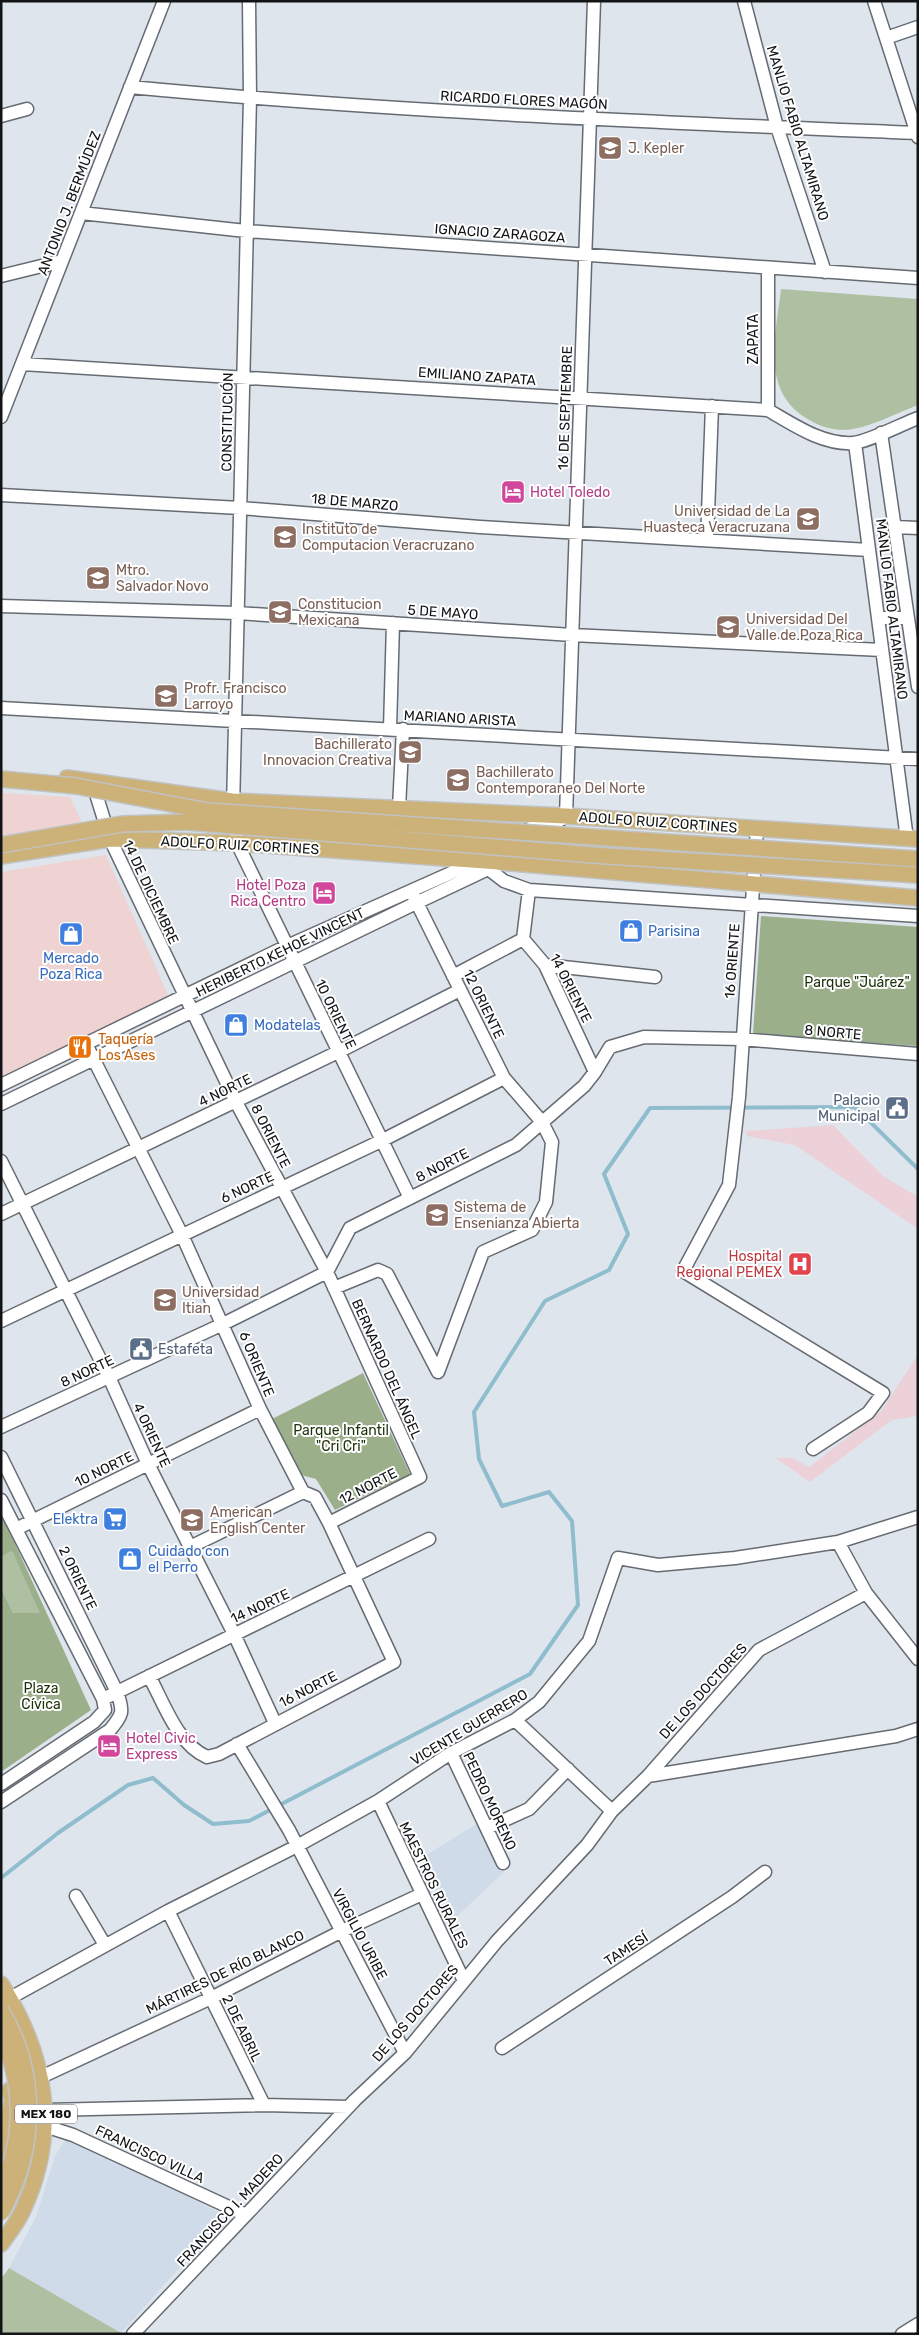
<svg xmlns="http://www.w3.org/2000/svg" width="919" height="2335" viewBox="0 0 919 2335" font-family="Rubik,sans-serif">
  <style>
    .commercial { fill: #eed3d2 }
    .built { fill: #d0dbe9 }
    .medical { fill: #ecd2d8 }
    .green { fill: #afbfa2 }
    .forest { fill: #9baf8b }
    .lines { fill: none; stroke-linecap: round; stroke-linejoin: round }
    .stream { stroke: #8fbdcd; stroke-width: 4 }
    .minor-casing { stroke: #666b72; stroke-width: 15 }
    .major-casing { stroke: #c1c2c2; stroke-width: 18 }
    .minor { stroke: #fff; stroke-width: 12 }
    .major { stroke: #ccb279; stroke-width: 15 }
    .major-bridge-casing { stroke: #c1c2c2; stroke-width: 18; stroke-linecap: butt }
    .major-bridge { stroke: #ccb279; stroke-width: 15 }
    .labels { text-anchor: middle; stroke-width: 4; stroke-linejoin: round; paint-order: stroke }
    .shield { fill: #fff; stroke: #595a5c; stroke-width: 1 }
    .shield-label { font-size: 12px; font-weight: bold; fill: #121416 }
    .street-label { font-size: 14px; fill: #121416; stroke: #fff }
    .education-label { font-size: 14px; fill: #785e54; stroke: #fff; text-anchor: start }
    .hotel-label { font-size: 14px; fill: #b23c85; stroke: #fff; text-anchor: start }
    .shop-label { font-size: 14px; fill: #366cbe; stroke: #fff; text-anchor: start }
    .park-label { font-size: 14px; fill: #1e3109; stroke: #fff }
    .food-label { font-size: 14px; fill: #c56008; stroke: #fff; text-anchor: start }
    .service-label { font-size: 14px; fill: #4e5e75; stroke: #fff; text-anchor: end }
    .health-label { font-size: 14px; fill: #be3a42; stroke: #fff; text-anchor: end }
  </style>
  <rect width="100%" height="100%" fill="#dee5ed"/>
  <path class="commercial" d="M1,793L70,797L86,831L1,845Z
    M106,855L169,997L1,1077V872Z"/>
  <path class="built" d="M480,1822L504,1872L450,1923L418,1860Z
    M67,2138L76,2139L226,2216L121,2333L9,2268L36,2217L55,2156Z"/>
  <path class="medical" d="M833,1125L883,1176L918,1197V1229L795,1145L747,1136L746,1131Z
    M918,1355V1416L892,1420L810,1482L775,1458H793L809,1467L881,1411Z"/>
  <path class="green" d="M781,289L918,299V405C897,413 875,425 853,429C836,432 820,427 806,418C760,390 776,334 781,289Z
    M12,1551L41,1613H13L1,1588V1557Z
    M9,2268L121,2333L1,2334V2279Z"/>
  <path class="forest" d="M761,916L918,927V1046L753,1034Z
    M363,1373L410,1474L335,1510L316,1479L293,1473L272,1419Z
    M1,1513L91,1710L1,1772V1588L13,1613H40L12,1551L1,1557Z"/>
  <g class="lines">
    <path class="stream" d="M1,1878L58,1833L128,1785L153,1778L184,1805L213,1824L249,1821L530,1674L578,1605L572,1521L549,1492L502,1506L479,1459L474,1412L545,1301L609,1270L628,1234L604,1174L650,1108L855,1107L918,1169"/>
    <defs>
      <path id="minor" d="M744,1L777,127L825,272
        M874,1L918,137
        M886,38L918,27
        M130,87C392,112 654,122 917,133
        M1,116L27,109
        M81,213L246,231L918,278
        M768,268V410
        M1,276L62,261
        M22,364L768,410C794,425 823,445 853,443C868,442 902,424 918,418
        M1,417L164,1
        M881,433L918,687
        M855,443L907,839
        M1,495L240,508L480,527L869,550
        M895,527L918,528
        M707,540L712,406
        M1,606L237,613L572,635L882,650
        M878,618H908
        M1,708L918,759
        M390,729L393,623
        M92,781L110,839L236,1102L327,1272L420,1477L329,1523
        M233,808L250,98L249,1
        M399,808L403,729
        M757,828L739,1097L729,1185L683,1271L883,1393L868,1413L813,1449
        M236,836L237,843L410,1198
        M497,849L552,815
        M482,864L504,881L529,890L918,916
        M529,890L523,939L545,965L595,1072
        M413,895L504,1078L542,1122L552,1142L546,1202L532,1230L483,1252L438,1372
        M545,965L655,977
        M453,976L523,939
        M86,1044L182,1235L260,1409L303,1492L315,1497L329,1523L394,1662L219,1754L207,1757C177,1744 164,1703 149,1676
        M1,1085L287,946L480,860
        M1,1104L416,903L488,869L566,816L594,1
        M1,1161L109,1377L148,1464L234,1634L275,1723
        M1,1214L338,1052L460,990
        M334,1288L378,1270L387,1274L438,1372
        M1,1321L381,1141L504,1078
        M1,1427L223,1324L327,1272L350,1228L516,1145L584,1086L595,1072L610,1047L644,1037L741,1039L918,1054
        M1,1457L117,1692C124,1712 123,1714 110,1730L1,1802
        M1,1500L103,1699L105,1710L94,1722L1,1784
        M16,1529L260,1409
        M838,1542L866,1593L918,1659
        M190,1547L303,1492
        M103,1699L429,1539
        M515,1720L612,1811
        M237,1744L289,1830L405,2053
        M451,1753L503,1863
        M648,1776L896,1736L918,1729
        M378,1801L464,1981
        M487,1828L529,1809L568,1769
        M76,1896L105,1945
        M168,1911L264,2105
        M10,1998L168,1911L297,1846L378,1801L451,1753L515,1720L539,1702L589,1641L618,1558L658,1565L735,1558L838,1542L918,1517
        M502,2048L732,1897L765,1872
        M41,2077L211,1998L342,1931L422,1894
        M36,2107L46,2110L264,2105L348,2107
        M20,2118L73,2135L246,2215
        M133,2334L355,2100L405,2053L497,1941L587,1845L612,1811L648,1776L759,1650L866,1593
        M902,2334L918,2324"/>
      <path id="major" d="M67,778L232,801L566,816L918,839
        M1,856L110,839L237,843L499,862L918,898
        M1,1984C47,2057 60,2132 22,2212C17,2223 8,2234 1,2244
        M1,2157L12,2101L10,2090"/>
    </defs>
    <use href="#minor" class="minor-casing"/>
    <use href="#major" class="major-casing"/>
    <use href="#minor" class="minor"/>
    <use href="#major" class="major"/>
    <defs>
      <path id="major-bridge" d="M1,779L76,786L208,811L918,859
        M1,845L122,824L186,822L606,856L918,875
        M1,2010C39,2074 37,2149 1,2213
        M1,2035C24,2083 24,2140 1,2189"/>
    </defs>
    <use href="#major-bridge" class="major-bridge-casing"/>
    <use href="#major-bridge" class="major-bridge"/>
  </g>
  <defs>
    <symbol id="school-square" viewBox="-11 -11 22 22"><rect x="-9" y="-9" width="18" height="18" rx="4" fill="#8d6e63" stroke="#fff"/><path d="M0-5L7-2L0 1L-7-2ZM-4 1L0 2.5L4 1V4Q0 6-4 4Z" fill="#fff"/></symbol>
    <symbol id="hotel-square" viewBox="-11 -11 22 22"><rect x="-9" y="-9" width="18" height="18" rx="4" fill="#d1479c" stroke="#fff"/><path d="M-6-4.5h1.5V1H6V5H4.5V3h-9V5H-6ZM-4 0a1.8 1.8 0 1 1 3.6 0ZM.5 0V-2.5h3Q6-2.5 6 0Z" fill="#fff"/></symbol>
    <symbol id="university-square" viewBox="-11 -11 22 22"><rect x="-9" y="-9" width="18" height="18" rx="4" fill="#8d6e63" stroke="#fff"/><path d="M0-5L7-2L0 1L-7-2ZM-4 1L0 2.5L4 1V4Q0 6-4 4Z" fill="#fff"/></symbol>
    <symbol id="shop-square" viewBox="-11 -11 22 22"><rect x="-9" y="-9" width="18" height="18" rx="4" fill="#3f7fe0" stroke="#fff"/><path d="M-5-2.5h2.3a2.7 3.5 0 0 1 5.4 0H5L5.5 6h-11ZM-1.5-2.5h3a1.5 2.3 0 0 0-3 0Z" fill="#fff"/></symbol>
    <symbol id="restaurant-square" viewBox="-11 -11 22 22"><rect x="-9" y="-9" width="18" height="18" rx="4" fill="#e8710a" stroke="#fff"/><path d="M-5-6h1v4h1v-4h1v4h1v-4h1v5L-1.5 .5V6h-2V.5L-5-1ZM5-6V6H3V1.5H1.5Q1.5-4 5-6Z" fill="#fff"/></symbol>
    <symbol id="civic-square" viewBox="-11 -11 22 22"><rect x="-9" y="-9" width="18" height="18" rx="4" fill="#5c6f8a" stroke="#fff"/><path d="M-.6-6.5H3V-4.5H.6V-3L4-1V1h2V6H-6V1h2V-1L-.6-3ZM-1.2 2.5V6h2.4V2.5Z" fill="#fff"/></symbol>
    <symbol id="hospital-square" viewBox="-11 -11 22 22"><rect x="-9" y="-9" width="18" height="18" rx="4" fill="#e0444e" stroke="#fff"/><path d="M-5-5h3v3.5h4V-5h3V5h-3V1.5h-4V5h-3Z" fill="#fff"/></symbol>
    <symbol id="supermarket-square" viewBox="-11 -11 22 22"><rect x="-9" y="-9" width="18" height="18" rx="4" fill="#3f7fe0" stroke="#fff"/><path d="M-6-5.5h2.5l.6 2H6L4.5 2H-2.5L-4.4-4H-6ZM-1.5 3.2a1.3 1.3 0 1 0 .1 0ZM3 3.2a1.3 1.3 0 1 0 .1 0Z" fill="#fff"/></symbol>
  </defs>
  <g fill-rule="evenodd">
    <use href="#school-square" x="596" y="134" width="28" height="28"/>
    <use href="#hotel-square" x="499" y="478" width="28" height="28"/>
    <use href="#university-square" x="794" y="505" width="28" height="28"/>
    <use href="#university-square" x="271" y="523" width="28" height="28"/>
    <use href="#university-square" x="84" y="564" width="28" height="28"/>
    <use href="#university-square" x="266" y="598" width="28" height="28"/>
    <use href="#university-square" x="714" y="613" width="28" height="28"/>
    <use href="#university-square" x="152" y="682" width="28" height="28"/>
    <use href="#university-square" x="396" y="738" width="28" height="28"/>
    <use href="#university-square" x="444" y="766" width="28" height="28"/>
    <use href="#hotel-square" x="310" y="879" width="28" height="28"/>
    <use href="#shop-square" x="617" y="917" width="28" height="28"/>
    <use href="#shop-square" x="57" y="920" width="28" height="28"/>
    <use href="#shop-square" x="222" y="1011" width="28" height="28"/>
    <use href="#restaurant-square" x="66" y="1033" width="28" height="28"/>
    <use href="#civic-square" x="883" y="1094" width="28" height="28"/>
    <use href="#university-square" x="423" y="1201" width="28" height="28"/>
    <use href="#hospital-square" x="786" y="1250" width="28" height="28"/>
    <use href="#university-square" x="151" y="1286" width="28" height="28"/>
    <use href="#civic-square" x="127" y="1335" width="28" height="28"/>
    <use href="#supermarket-square" x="101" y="1505" width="28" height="28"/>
    <use href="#university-square" x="178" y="1506" width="28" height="28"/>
    <use href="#shop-square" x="116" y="1545" width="28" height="28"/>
    <use href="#hotel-square" x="95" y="1732" width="28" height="28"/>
  </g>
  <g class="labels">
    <rect class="shield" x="15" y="2104.5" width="62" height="19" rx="4"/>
    <g class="shield-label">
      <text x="46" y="2118">MEX 180</text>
    </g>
    <g class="street-label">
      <text transform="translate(524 100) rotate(3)" y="5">RICARDO FLORES MAGÓN</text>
      <text transform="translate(798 133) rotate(73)" y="5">MANLIO FABIO ALTAMIRANO</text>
      <text transform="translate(69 203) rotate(-69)" y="5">ANTONIO J. BERMÚDEZ</text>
      <text transform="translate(500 233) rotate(4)" y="5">IGNACIO ZARAGOZA</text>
      <text transform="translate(753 339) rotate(-90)" y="5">ZAPATA</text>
      <text transform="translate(477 376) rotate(4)" y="5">EMILIANO ZAPATA</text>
      <text transform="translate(565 408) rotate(-88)" y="5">16 DE SEPTIEMBRE</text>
      <text transform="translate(227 422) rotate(-89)" y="5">CONSTITUCIÓN</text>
      <text transform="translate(355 502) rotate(5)" y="5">18 DE MARZO</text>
      <text transform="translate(892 609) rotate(83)" y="5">MANLIO FABIO ALTAMIRANO</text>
      <text transform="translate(443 612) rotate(4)" y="5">5 DE MAYO</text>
      <text transform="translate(460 718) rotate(3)" y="5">MARIANO ARISTA</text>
      <text transform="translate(658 822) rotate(4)" y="5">ADOLFO RUIZ CORTINES</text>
      <text transform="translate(240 845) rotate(3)" y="5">ADOLFO RUIZ CORTINES</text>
      <text transform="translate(151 892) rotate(65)" y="5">14 DE DICIEMBRE</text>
      <text transform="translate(280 952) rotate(-26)" y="5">HERIBERTO KEHOE VINCENT</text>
      <text transform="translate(732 961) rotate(-86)" y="5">16 ORIENTE</text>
      <text transform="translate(571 988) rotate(63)" y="5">14 ORIENTE</text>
      <text transform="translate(484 1004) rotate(64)" y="5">12 ORIENTE</text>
      <text transform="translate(336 1014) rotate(64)" y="5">10 ORIENTE</text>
      <text transform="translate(833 1032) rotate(5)" y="5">8 NORTE</text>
      <text transform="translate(225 1090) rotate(-26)" y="5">4 NORTE</text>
      <text transform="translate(271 1136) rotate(63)" y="5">8 ORIENTE</text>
      <text transform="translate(442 1165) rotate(-27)" y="5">8 NORTE</text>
      <text transform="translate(247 1187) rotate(-25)" y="5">6 NORTE</text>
      <text transform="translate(257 1364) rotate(67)" y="5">6 ORIENTE</text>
      <text transform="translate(387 1369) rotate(66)" y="5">BERNARDO DEL ÁNGEL</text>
      <text transform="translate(87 1371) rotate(-25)" y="5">8 NORTE</text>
      <text transform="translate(152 1435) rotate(65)" y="5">4 ORIENTE</text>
      <text transform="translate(104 1469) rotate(-26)" y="5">10 NORTE</text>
      <text transform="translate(368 1486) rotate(-27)" y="5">12 NORTE</text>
      <text transform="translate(78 1578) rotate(64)" y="5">2 ORIENTE</text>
      <text transform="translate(260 1606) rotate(-25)" y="5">14 NORTE</text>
      <text transform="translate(308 1689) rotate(-27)" y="5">16 NORTE</text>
      <text transform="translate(703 1691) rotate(-48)" y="5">DE LOS DOCTORES</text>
      <text transform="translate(469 1727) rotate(-31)" y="5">VICENTE GUERRERO</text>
      <text transform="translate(490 1801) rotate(65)" y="5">PEDRO MORENO</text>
      <text transform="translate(434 1885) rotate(64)" y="5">MAESTROS RURALES</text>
      <text transform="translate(360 1934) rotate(62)" y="5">VIRGILIO URIBE</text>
      <text transform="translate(626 1949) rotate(-33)" y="5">TAMESÍ</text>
      <text transform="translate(225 1972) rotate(-26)" y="5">MÁRTIRES DE RÍO BLANCO</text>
      <text transform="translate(415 2013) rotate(-49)" y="5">DE LOS DOCTORES</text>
      <text transform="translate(242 2028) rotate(64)" y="5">2 DE ABRIL</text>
      <text transform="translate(150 2154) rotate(25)" y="5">FRANCISCO VILLA</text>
      <text transform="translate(230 2210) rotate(-47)" y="5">FRANCISCO I. MADERO</text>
    </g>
    <g class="education-label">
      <text x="628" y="153">J. Kepler</text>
      <text x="790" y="516" text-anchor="end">Universidad de La<tspan x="790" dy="16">Huasteca Veracruzana</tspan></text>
      <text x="302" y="534">Instituto de<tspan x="302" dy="16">Computacion Veracruzano</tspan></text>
      <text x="116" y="575">Mtro.<tspan x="116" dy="16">Salvador Novo</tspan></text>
      <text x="298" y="609">Constitucion<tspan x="298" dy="16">Mexicana</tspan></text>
      <text x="746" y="624">Universidad Del<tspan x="746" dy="16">Valle de Poza Rica</tspan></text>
      <text x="184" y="693">Profr. Francisco<tspan x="184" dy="16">Larroyo</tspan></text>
      <text x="392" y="749" text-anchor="end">Bachillerato<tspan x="392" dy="16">Innovacion Creativa</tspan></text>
      <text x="476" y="777">Bachillerato<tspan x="476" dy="16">Contemporaneo Del Norte</tspan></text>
      <text x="454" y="1212">Sistema de<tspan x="454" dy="16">Ensenianza Abierta</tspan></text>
      <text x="182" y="1297">Universidad<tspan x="182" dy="16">Itian</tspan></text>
      <text x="210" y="1517">American<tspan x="210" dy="16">English Center</tspan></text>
    </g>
    <g class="hotel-label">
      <text x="530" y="497">Hotel Toledo</text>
      <text x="306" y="890" text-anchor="end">Hotel Poza<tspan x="306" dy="16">Rica Centro</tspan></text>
      <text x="126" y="1743">Hotel Civic<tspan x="126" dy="16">Express</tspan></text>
    </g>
    <g class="shop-label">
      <text x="648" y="936">Parisina</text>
      <text x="71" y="963" text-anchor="middle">Mercado<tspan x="71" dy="16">Poza Rica</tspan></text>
      <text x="254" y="1030">Modatelas</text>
      <text x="98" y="1524" text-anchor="end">Elektra</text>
      <text x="148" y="1556">Cuidado con<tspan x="148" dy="16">el Perro</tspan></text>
    </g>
    <g class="park-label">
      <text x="857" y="987">Parque "Juárez"</text>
      <text x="341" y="1435">Parque Infantil<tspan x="341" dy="16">"Cri Cri"</tspan></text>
      <text x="41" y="1693">Plaza<tspan x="41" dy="16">Cívica</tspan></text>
    </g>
    <g class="food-label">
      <text x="98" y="1044">Taquería<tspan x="98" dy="16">Los Ases</tspan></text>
    </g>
    <g class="service-label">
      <text x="880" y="1105">Palacio<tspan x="880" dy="16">Municipal</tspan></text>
      <text x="158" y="1354" text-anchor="start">Estafeta</text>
    </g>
    <g class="health-label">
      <text x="782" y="1261">Hospital<tspan x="782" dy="16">Regional PEMEX</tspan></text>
    </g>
  </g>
  <rect width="919" height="2335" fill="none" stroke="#121416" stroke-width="5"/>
</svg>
